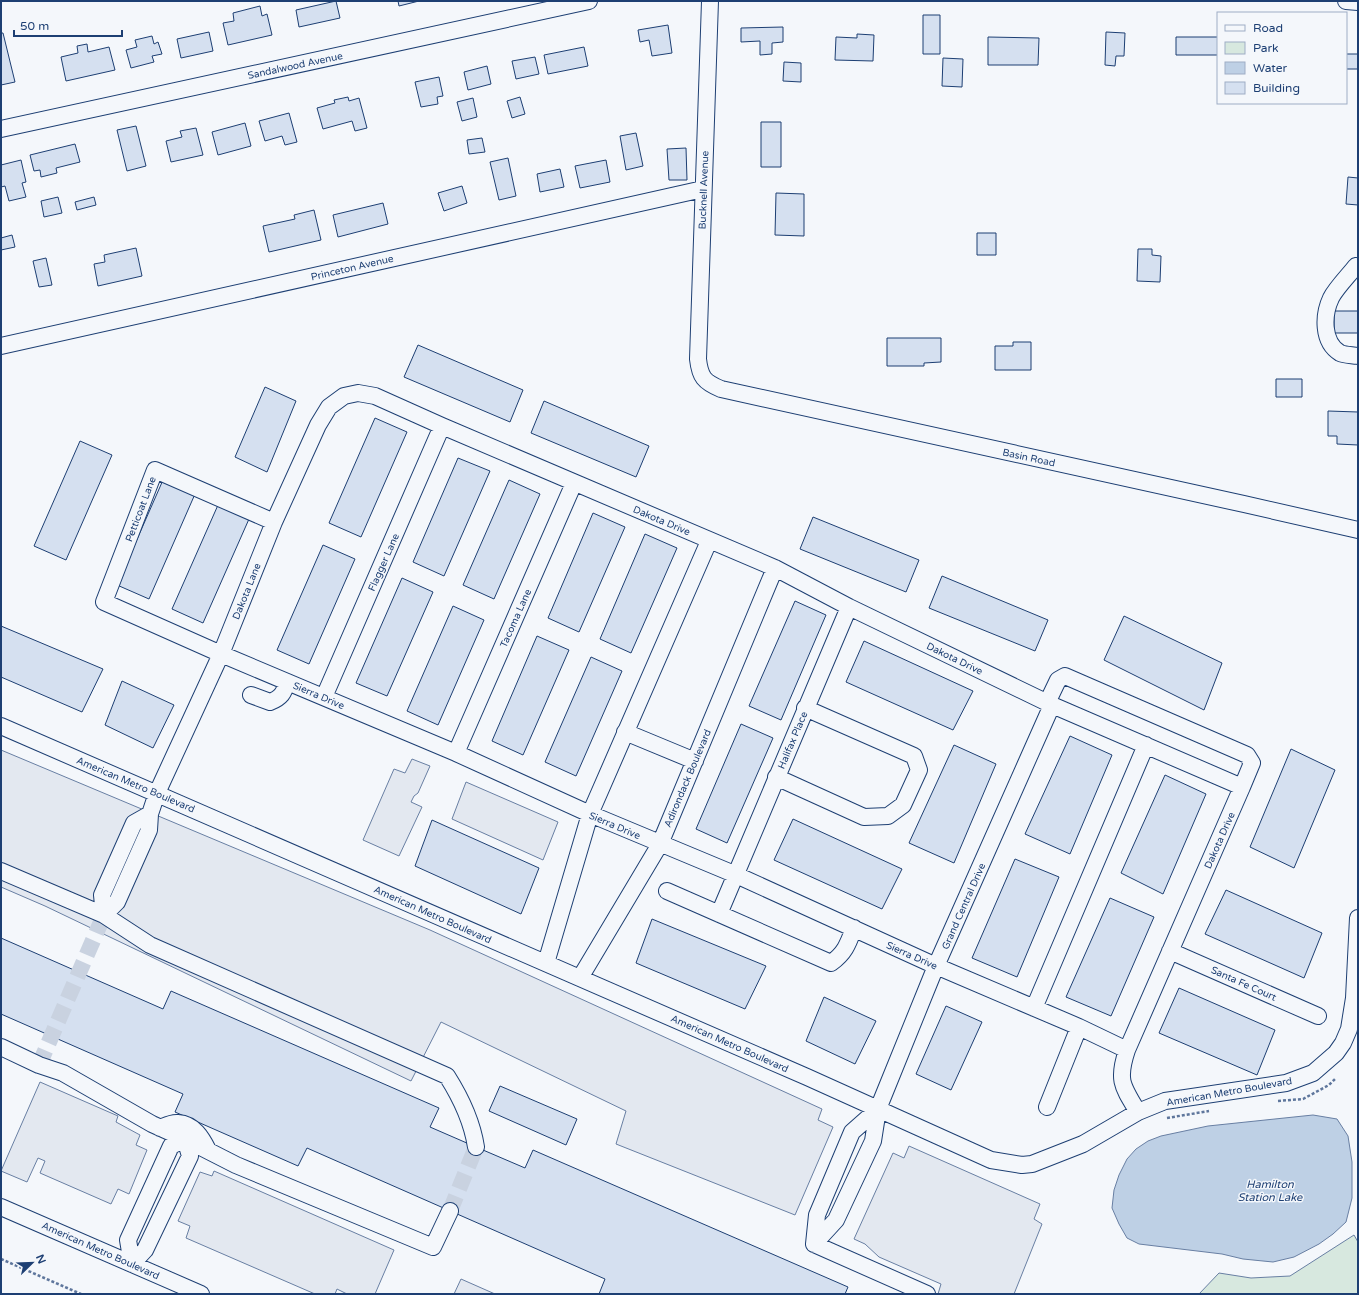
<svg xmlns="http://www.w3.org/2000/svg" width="1359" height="1295" viewBox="0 0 1359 1295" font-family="'Varela Round',sans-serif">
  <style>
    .green { fill: #d7e8df; stroke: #687fa3 }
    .parking { fill: #e3e8f0; stroke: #687fa3 }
    .water { fill: #bed0e5; stroke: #687fa3 }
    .building { fill: #d5e0f0; stroke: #1d3f73 }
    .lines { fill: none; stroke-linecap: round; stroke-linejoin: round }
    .minor-tunnel { stroke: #c9d2e0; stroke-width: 16; stroke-dasharray: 16 8; stroke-linecap: butt }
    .minor-casing { stroke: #1d3f73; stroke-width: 18 }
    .path { stroke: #5e769c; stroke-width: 2.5; stroke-dasharray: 3 2; stroke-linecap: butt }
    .minor { stroke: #f4f7fb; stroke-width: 16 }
    .labels { text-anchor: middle; stroke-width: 3; stroke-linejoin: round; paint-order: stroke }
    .street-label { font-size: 10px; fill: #1d3f73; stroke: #f4f7fb }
    .water-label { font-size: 11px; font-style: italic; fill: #1d3f73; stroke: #f4f7fb }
  </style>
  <rect width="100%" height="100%" fill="#f4f7fb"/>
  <path class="green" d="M1354,1235L1358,1242V1294H1199L1219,1273L1251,1278L1290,1276Z"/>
  <path class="parking" d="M1,750L430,930L822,1109L818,1120L833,1127L795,1215L616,1144L626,1111L441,1022L411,1081L45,906L1,887Z
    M412,759L430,766L418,793L414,796L411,802L422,807L399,856L363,840L394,769L405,773Z
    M466,782L558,822L543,860L452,819Z
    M40,1082L118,1116L116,1122L140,1135L136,1145L147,1150L129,1194L118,1189L111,1204L40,1173L45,1161L38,1158L27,1182L1,1171Z
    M909,1146L1040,1204L1034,1219L1042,1224L1014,1294H938L941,1284L879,1257L865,1244L854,1239L893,1153L904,1158Z
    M214,1171L394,1250L375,1294H347L337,1289L335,1294H315L186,1238L190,1226L178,1221L200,1172L212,1176Z
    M461,1279L495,1294H454Z"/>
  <path class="water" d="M1313,1115L1337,1119L1348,1136L1352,1162V1198L1346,1222L1333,1234L1319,1244L1294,1257L1273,1262L1243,1259L1222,1254L1139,1244L1127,1238L1119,1224L1112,1208L1114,1190L1119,1175L1127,1159L1136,1149L1148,1141L1161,1136L1208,1126Z"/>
  <path class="building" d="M336,1L340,18L299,27L296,10Z
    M398,1H419L399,6Z
    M260,6L262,16L267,14L272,35L228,45L223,23L234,21L233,13Z
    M923,15H940V54H923Z
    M668,25L672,53L652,56L649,40L640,42L638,30Z
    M783,27V42L772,43V54L760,55V41L741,42V28Z
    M209,32L213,51L181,58L177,39Z
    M1106,32L1125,33L1124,56H1116L1115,66L1105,65Z
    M1,33H3L15,82L1,85Z
    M857,34L874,35L873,61L835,60L836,37L857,38Z
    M152,36L154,44L158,42L162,54L152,56L154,62L131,68L126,50L137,47L135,40Z
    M988,37L1039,38L1038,65H988Z
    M1176,37H1218V55H1176Z
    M87,44L88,52L109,47L115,70L66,81L61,57L78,53L77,46Z
    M584,47L588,66L548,74L544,55Z
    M1346,54H1358V69H1346Z
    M535,57L539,74L516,79L512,61Z
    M943,58L963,59L962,87L942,86Z
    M784,62L801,63V82L783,81Z
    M487,66L491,84L468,90L464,72Z
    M439,77L443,96L437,97L438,104L421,107L415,82Z
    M348,97L349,101L359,98L367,128L355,131L352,121L323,129L317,108L335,103L334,100Z
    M520,97L525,114L512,118L507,101Z
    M473,98L477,117L462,121L457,102Z
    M289,113L297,142L285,145L282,136L265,141L259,121Z
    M761,122H781V167H761Z
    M245,123L251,146L218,155L212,132Z
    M136,126L146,166L127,171L117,130Z
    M196,128L203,155L171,162L166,141L182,137L180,131Z
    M636,133L643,166L626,170L620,136Z
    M482,138L485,152L469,154L467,140Z
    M75,144L80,162L56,168L57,173L41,177L40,170L34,171L30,155Z
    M686,148L687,180H669L667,149Z
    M508,158L516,196L499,200L490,162Z
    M21,160L26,182L22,183L26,197L9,201L5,186L1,187V165Z
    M606,160L610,182L580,188L575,166Z
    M560,169L564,187L540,192L537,174Z
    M1348,177L1358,178V205L1346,204Z
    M462,186L467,203L444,211L438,193Z
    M776,193L804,194V236L775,235Z
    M58,197L62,213L44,217L41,201Z
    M94,197L96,205L77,210L75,202Z
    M383,203L388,224L338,237L333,215Z
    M314,210L321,240L269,252L263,226L295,219L294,215Z
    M977,233H996V255H977Z
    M12,235L15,247L1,250V238Z
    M136,248L142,276L98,286L94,264L105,262L104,255Z
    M1138,249H1152V255L1161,256L1160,282L1137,281Z
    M46,258L52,285L39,287L33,261Z
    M1334,311H1358V333H1334Z
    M887,338H941V362L924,363V366H887Z
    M1013,342H1031V370H995V346H1013Z
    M418,345L523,390L510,422L404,377Z
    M1276,379H1302V397H1276Z
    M265,387L296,401L267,472L235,457Z
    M544,401L649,446L636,477L531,433Z
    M1328,411L1358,412V445L1337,444V436H1328Z
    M375,418L407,432L361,537L329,523Z
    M80,441L112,455L66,560L34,546Z
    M458,458L490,471L444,576L413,562Z
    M163,480L195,494L149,599L117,585Z
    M509,480L540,494L494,599L463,585Z
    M218,505L249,519L203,623L172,609Z
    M593,513L625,527L579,632L548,618Z
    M813,517L919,560L906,592L800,549Z
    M645,534L677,548L631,653L600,639Z
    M323,545L355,559L309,664L277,650Z
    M942,576L1048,620L1035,651L929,608Z
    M402,578L433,592L387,696L356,683Z
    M795,601L826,615L781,720L749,706Z
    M453,606L484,620L438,725L407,711Z
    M1124,616L1222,663L1204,710L1104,660Z
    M1,626L103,669L82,712L1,677Z
    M537,636L569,650L523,755L492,741Z
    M864,641L973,691L953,730L846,682Z
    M591,657L622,671L576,776L545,762Z
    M122,681L174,705L153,748L105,725Z
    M741,724L773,738L727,843L696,829Z
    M1070,736L1112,755L1070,854L1025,834Z
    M954,745L996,764L954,863L909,843Z
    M1291,749L1335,770L1294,868L1250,847Z
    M1165,775L1206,794L1163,894L1121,873Z
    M793,819L902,869L882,909L774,860Z
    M432,820L539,868L521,914L415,866Z
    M1015,859L1059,877L1017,977L972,958Z
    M1226,890L1322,933L1304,978L1205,934Z
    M1110,898L1154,917L1111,1016L1066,997Z
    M652,919L766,966L745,1009L636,963Z
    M1,938L163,1009L171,991L439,1108L430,1127L476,1147L525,1168L533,1150L848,1287L845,1294H599L605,1279L307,1148L298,1166L175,1112L183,1094L1,1014Z
    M1179,988L1275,1030L1257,1075L1159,1033Z
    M824,997L876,1021L855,1064L806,1041Z
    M946,1006L982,1022L951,1090L916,1074Z
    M500,1086L577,1119L566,1145L489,1111Z"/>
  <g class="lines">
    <path class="minor-tunnel" d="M39,1065L104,915
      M450,1211L476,1147"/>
    <defs>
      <path id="minor" d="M710,1L698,359C700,377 704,382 721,389L1244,504L1358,530
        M1346,1L1358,2
        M1,129L589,1
        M1356,266C1349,275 1336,288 1331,298C1323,315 1322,342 1340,353C1344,355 1353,355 1358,356
        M1,346L703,189
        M274,522L155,470L104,602L221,654L456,753L590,814L734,874L936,966L1079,1027L1127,1050
        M251,695L270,702C281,698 284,693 287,682
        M324,697L442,426
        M1047,703L1058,680L1065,676L1247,755L1252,763L1242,787
        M1,726L807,1077L991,1160L1022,1165L1032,1164L1083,1144L1138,1112L1165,1101L1286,1083L1313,1073L1336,1053L1343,1043L1349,1029L1354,998L1358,918
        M625,732L695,761
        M456,753L574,483
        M776,777L864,817L888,816L903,805L919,770L914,756L805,708
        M1,871L104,915L150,945L447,1076C461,1098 472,1121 476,1147
        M667,891L831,963C845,953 848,944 854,928
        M719,914L849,607
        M104,915L117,902L149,830L150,814L157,793L221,654L274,522L318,425L329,407L344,396L358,393L375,396L442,426L775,568L849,607L1052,705L1242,787L1127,1050C1117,1080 1122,1086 1138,1112
        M104,915L102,895L134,823L150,814
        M1170,951L1318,1016
        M546,963L590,814L709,541
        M580,978L660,844L775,568
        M1034,1008L1146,745
        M1,1047L39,1065L63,1073L152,1124L185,1139L236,1165L433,1247L450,1211
        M1047,1107L1079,1027
        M160,1128C165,1126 172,1122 178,1123C194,1124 202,1138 208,1150
        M1,1207L201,1294
        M814,1244L836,1220L873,1141L878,1109L936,966L1052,705
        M814,1244L817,1215L852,1132L878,1109
        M814,1244L927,1294
        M132,1264L128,1240L171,1146L185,1139
        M132,1264L145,1250L190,1156L185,1139"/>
    </defs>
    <use href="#minor" class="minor-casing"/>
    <path class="path" d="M1278,1101L1303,1099L1329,1085L1336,1078
      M1167,1118L1209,1111
      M1,1259L81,1294"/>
    <use href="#minor" class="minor"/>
  </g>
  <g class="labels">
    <g class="street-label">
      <text transform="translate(295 65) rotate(-12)" y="4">Sandalwood Avenue</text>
      <text transform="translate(703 190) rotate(-88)" y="4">Bucknell Avenue</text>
      <text transform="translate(352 267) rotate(-13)" y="4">Princeton Avenue</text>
      <text transform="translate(1029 457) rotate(12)" y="4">Basin Road</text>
      <text transform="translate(140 509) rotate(-69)" y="4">Petticoat Lane</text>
      <text transform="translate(662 520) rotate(23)" y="4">Dakota Drive</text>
      <text transform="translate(383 562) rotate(-66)" y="4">Flagger Lane</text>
      <text transform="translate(246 591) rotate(-68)" y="4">Dakota Lane</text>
      <text transform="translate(515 618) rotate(-66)" y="4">Tacoma Lane</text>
      <text transform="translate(955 658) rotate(26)" y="4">Dakota Drive</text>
      <text transform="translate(319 695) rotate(23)" y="4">Sierra Drive</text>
      <text transform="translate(792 740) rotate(-67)" y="4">Halifax Place</text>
      <text transform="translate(687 778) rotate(-67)" y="4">Adirondack Boulevard</text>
      <text transform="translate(136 784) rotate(23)" y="4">American Metro Boulevard</text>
      <text transform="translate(615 825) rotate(23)" y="4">Sierra Drive</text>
      <text transform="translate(1219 840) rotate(-66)" y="4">Dakota Drive</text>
      <text transform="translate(963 906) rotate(-66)" y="4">Grand Central Drive</text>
      <text transform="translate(433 914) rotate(24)" y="4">American Metro Boulevard</text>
      <text transform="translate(912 955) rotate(24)" y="4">Sierra Drive</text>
      <text transform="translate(1244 983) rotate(24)" y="4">Santa Fe Court</text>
      <text transform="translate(730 1043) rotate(24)" y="4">American Metro Boulevard</text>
      <text transform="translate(1229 1091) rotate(-10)" y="4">American Metro Boulevard</text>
      <text transform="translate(101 1250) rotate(24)" y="4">American Metro Boulevard</text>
    </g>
    <g class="water-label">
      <text x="1270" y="1188">Hamilton<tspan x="1270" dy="13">Station Lake</tspan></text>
    </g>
  </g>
  <rect width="1359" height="1295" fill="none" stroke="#1d3f73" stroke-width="4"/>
  <rect x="1217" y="12" width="130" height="92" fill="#f4f7fb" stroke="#9eadc5"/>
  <rect x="1225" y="25" width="20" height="6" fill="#f4f7fb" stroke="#9eadc5"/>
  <text x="1253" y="32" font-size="12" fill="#1d3f73">Road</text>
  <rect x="1225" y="42" width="20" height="12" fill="#d7e8df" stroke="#9eadc5"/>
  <text x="1253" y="52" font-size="12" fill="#1d3f73">Park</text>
  <rect x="1225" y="62" width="20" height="12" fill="#bed0e5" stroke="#9eadc5"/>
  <text x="1253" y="72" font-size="12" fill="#1d3f73">Water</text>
  <rect x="1225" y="82" width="20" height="12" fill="#d5e0f0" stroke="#9eadc5"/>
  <text x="1253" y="92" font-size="12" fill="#1d3f73">Building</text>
  <g transform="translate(32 1263) rotate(67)" stroke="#f4f7fb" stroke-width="3" paint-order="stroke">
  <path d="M0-3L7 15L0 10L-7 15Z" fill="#1d3f73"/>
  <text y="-6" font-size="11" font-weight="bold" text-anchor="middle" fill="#1d3f73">N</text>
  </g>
  <path d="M14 30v6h108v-6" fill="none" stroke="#1d3f73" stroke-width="2"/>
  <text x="20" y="30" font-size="12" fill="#1d3f73" stroke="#f4f7fb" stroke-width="3" paint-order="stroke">50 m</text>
</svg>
